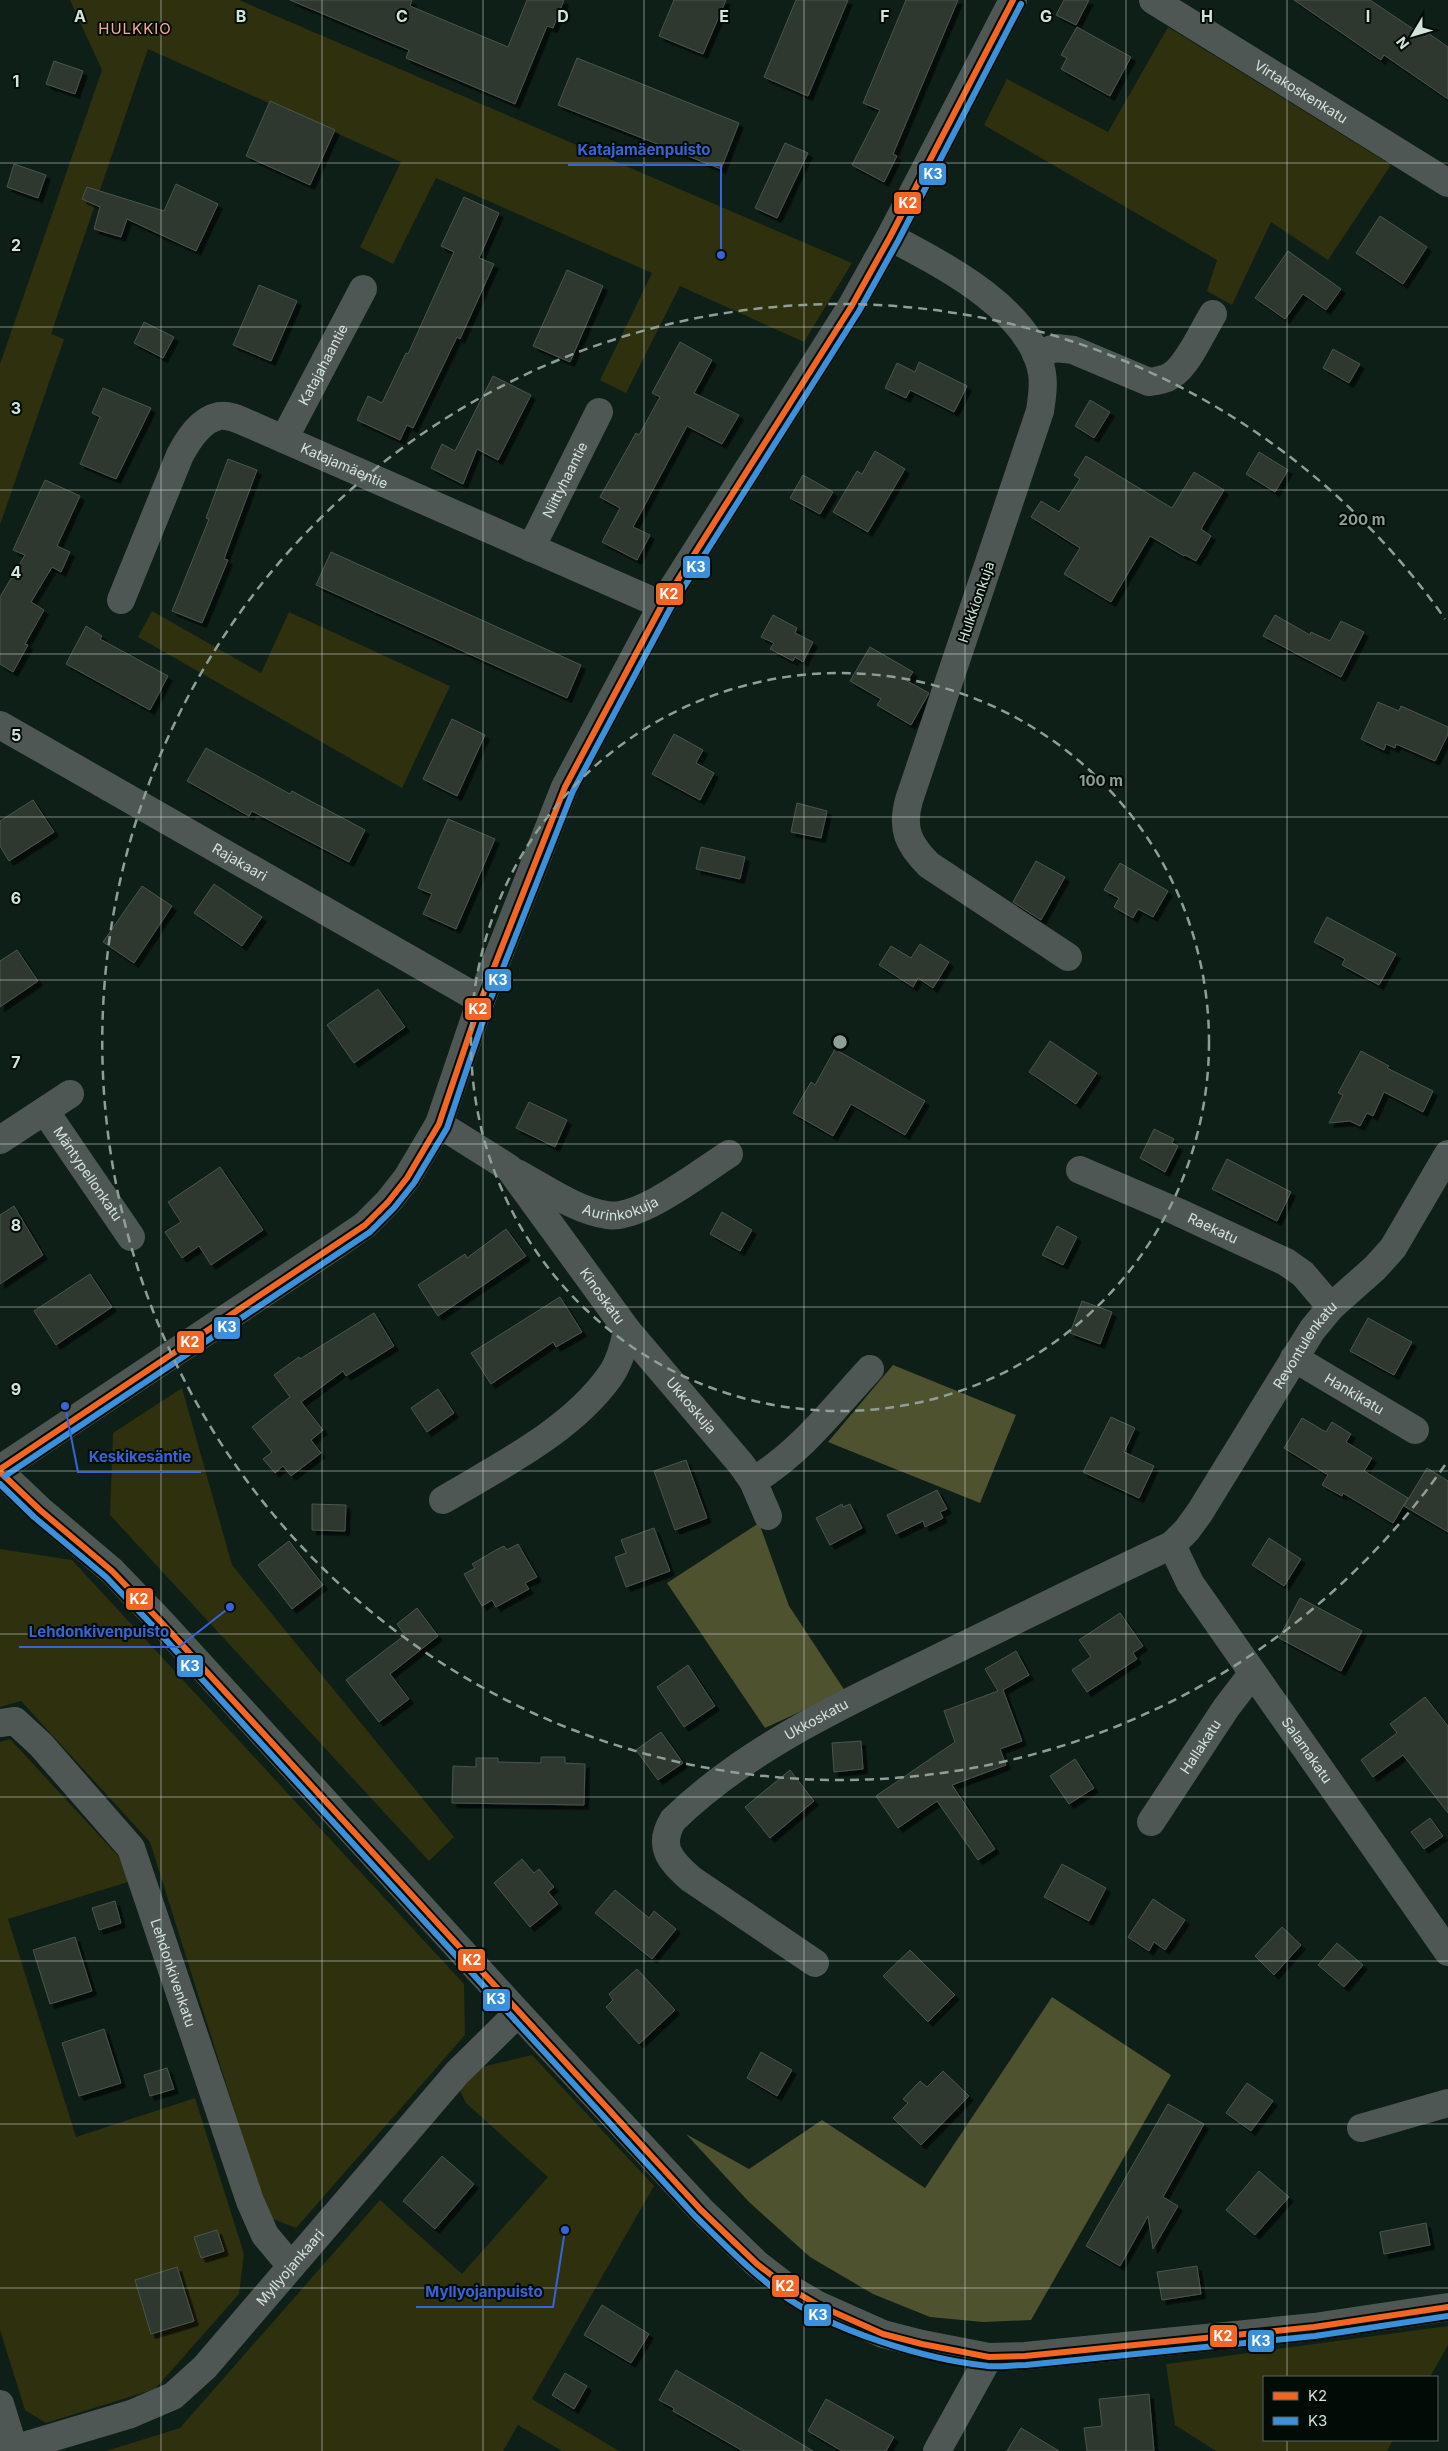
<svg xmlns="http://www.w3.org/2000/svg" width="1448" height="2451" viewBox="0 0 1448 2451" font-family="Inter,sans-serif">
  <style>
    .green { fill: #2e300e }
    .forest { fill: #4f522e }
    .building { fill: #2d392f; stroke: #49554c; filter: url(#shadow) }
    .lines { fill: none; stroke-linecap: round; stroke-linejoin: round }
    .minor { stroke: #4f5755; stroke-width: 28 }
    .bus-1-casing { stroke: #020c07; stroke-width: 10 }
    .bus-2-casing { stroke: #020c07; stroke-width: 10 }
    .bus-1 { stroke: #f26522; stroke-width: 6 }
    .bus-2 { stroke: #3a90db; stroke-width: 6 }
    .grid { fill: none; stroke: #d3e4db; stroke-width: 1; stroke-opacity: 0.55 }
    .ring { fill: none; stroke: #8e9f97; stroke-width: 2.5; stroke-dasharray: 9 6 }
    .labels { text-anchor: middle; stroke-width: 4; stroke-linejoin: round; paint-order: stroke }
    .street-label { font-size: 14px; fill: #d3e4db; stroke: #020c07 }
    .neighbourhood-label { font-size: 15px; letter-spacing: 1px; fill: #faa89b; stroke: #020c07 }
    .grid-label { font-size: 16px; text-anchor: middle; font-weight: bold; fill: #d3e4db; stroke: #020c07; stroke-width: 4; stroke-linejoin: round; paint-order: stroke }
    .centre { fill: #8e9f97; stroke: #020c07; stroke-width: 2.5 }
    .ring-label { font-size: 15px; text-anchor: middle; font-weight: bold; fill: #8e9f97; stroke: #020c07; stroke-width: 4; stroke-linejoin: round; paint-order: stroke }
    .leader { fill: none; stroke: #3864d8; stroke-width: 2 }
    .callout-dot { fill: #3864d8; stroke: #020c07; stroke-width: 2 }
    .callout-label { font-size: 15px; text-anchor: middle; font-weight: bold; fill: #3864d8; stroke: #020c07; stroke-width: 4; stroke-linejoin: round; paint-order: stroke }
    .line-badge { stroke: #020c07; stroke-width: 2 }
    .badge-label { font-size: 14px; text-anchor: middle; font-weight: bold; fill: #fff }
  </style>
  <defs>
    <filter id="shadow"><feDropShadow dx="4.5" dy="4.5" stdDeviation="0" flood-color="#0009"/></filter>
  </defs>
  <rect width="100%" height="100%" fill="#0e1f18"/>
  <path class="green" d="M70,0H239L852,263L804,342L680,286L626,393L600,380L652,273L436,178L393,264L360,247L401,162L148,49L51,334L64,339L0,525V364L102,70Z
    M1168,27L1391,165L1328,260L1271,222L1232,305L1207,291L1217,260L984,125L1007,79L1108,132Z
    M152,611L261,673L289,612L450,686L402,788L138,637Z
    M182,1388L232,1565L454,1837L429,1861L110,1515L113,1433Z
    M0,1549L72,1560L464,1984L465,2035L296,2228L268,2217L150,1842L21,1701L0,1707Z
    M10,1739L121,1859L128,1882L8,1919L76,2137L195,2098L244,2254L239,2294L155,2389L46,2423L25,2410L0,2330V1742Z
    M532,2055L654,2186L532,2399L619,2451H562L518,2425L503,2451H106L180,2428L380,2200L462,2274L548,2177L466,2103L453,2077L457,2073Z
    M1448,2326V2345L1430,2377H1264V2440H1393L1387,2451H1216L1175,2425L1166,2364Z"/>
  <path class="forest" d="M893,1365L1016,1415L980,1503L828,1442Z
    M759,1523L789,1606L845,1691L765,1728L667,1583Z
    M1052,1997L1171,2075L1031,2320L983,2322L930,2317L873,2294L810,2257L749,2202L686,2134L749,2169L822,2120L925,2188Z"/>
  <path class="building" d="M290,0H412L410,6L508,47L527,0H564L553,28L547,26L515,104L406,58L409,50Z
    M674,0H726L703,54L659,36Z
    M796,0H848L808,96L764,77Z
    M906,0H958L893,154L897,156L884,182L852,165L880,110L863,103Z
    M1064,0H1089L1076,25L1056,15Z
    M1294,0H1370L1425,37L1428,33L1448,47V99L1384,55L1381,60Z
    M1077,27L1131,57L1110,96L1061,69L1067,58L1061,55Z
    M577,58L739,123L721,169L558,105Z
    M54,61L83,71L75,94L46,84Z
    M270,101L335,130L310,185L246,156Z
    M785,143L808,153L777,218L755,208Z
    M14,164L46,175L38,198L7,187Z
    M176,184L218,204L196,251L127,219L121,237L94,229L100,207L82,199L87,187L164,211Z
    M464,197L499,213L479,258L494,264L460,339L457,337L413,428L407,425L400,440L357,420L368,396L382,403L406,353L408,354L454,252L441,246Z
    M1380,216L1427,247L1403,284L1356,253Z
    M1288,251L1341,289L1326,310L1303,294L1285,319L1255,298Z
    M567,270L603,286L570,362L533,346Z
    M259,285L297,301L271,361L233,345Z
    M144,322L174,337L163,358L134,343Z
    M680,342L712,360L694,393L739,415L722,444L687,426L633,527L650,535L637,560L602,542L620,508L600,497L636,433L639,435L660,397L652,393Z
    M1333,349L1360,364L1349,383L1323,368Z
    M919,362L967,386L954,412L910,390L906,398L885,388L897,363L915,372Z
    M493,376L531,395L498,460L477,449L463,484L431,468L442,444L455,451Z
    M103,388L151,408L116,479L80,464L100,417L92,413Z
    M1090,400L1110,412L1094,438L1075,426Z
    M875,451L905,469L868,532L833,512L857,471L862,474Z
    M1259,452L1288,470L1275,492L1246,474Z
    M1086,456L1172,508L1194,472L1224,490L1201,529L1211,536L1196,561L1185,555L1184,556L1150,536L1111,602L1064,574L1080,548L1031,517L1041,501L1059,512L1080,479L1074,475Z
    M228,459L257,470L224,559L228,560L202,623L172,611L209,519L206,518Z
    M803,475L833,492L820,514L790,498Z
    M45,480L80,496L57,546L70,552L61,572L52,567L31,602L44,610L25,644L28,645L13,672L0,664V597L25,555L13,550Z
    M331,552L581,665L567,698L316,585Z
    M773,615L797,628L795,633L813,642L803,662L795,657L793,661L770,649L774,643L761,637Z
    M1275,615L1310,635L1311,632L1330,641L1341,621L1364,632L1341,677L1263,636Z
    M86,626L102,636L100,639L168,676L150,710L66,664Z
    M870,647L913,672L907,681L929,693L911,725L877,705L881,699L850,681Z
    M1378,702L1399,711L1401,706L1448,727V734L1435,761L1396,744L1395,748L1386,744L1384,750L1361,739Z
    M452,719L485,735L457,796L423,779Z
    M674,734L703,750L696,763L714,773L700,800L652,774Z
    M206,748L290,794L292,791L365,830L349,862L252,811L249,816L187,781Z
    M33,800L54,832L9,861L0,846V821Z
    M797,803L827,811L821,838L791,832Z
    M448,819L495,839L456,929L423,914L432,894L418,888Z
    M701,847L745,857L740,879L696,869Z
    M1036,861L1065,877L1041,920L1013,902Z
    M1120,863L1168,891L1153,917L1138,909L1133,918L1114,907L1119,898L1104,890Z
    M214,884L262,917L242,946L194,913Z
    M142,886L172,906L134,963L103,942Z
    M1327,917L1396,954L1379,985L1342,965L1345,959L1314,942Z
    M920,944L949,962L933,988L918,978L913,987L879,965L891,946L911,958Z
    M17,950L38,981L0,1007V961Z
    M378,989L405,1027L354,1063L327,1025Z
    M1050,1041L1097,1073L1076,1104L1029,1072Z
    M835,1049L925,1101L905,1135L851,1104L833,1136L793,1113L811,1082L815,1085Z
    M1361,1051L1389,1066L1387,1068L1433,1091L1423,1112L1384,1092L1373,1116L1367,1113L1360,1126L1350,1121L1329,1123L1343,1095L1338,1093Z
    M529,1102L567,1120L555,1147L516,1128Z
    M1154,1129L1174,1139L1172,1143L1178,1146L1165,1172L1140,1158Z
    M1227,1159L1291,1192L1277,1221L1212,1189Z
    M220,1167L263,1230L211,1265L199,1246L182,1258L165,1232L181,1222L168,1202Z
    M14,1206L43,1255L0,1284V1215Z
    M722,1212L752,1230L740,1251L710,1234Z
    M1057,1226L1077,1237L1063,1265L1042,1255Z
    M506,1229L526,1256L438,1316L418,1285L465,1254L467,1258Z
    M90,1274L112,1307L56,1345L34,1311Z
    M560,1297L582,1332L556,1347L553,1342L491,1384L471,1353Z
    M1082,1301L1112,1312L1100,1344L1070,1333Z
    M374,1313L394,1346L346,1376L343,1371L301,1402L323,1430L311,1440L321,1453L291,1476L283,1466L275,1473L263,1459L272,1452L252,1427L290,1397L274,1375L299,1357L300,1359Z
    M1368,1318L1412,1342L1394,1375L1350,1351Z
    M438,1389L454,1413L427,1432L411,1408Z
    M1111,1417L1135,1428L1124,1452L1154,1466L1139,1498L1083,1472Z
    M1302,1418L1326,1432L1332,1422L1351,1434L1346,1442L1372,1458L1364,1471L1408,1498L1393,1523L1343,1493L1342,1496L1322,1485L1328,1475L1284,1448Z
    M686,1460L707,1518L675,1530L654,1471Z
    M1427,1468L1448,1481V1532L1404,1506Z
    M937,1490L947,1509L940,1512L943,1518L925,1527L923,1521L896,1534L887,1515Z
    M312,1504L346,1505L345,1531L312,1530Z
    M842,1504L843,1507L850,1504L862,1528L830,1545L816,1518Z
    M654,1528L670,1571L626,1587L615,1557L626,1553L621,1540Z
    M1269,1538L1301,1559L1284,1586L1252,1565Z
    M289,1541L323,1585L292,1609L258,1565Z
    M518,1544L537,1577L525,1583L529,1589L496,1607L492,1600L482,1606L464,1574L475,1568L472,1564L496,1550L504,1546L507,1550Z
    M1300,1598L1362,1631L1341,1671L1279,1638Z
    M417,1608L438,1636L390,1674L409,1699L379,1722L346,1680L405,1635L397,1624Z
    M1120,1613L1143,1646L1133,1653L1137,1659L1087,1692L1072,1670L1091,1657L1079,1640Z
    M1016,1651L1029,1675L1003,1690L1022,1741L1000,1749L1006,1765L952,1785L995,1849L978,1860L937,1801L898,1828L876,1796L955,1742L944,1711L998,1691L985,1669Z
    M688,1665L715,1706L684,1727L657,1687Z
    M1425,1697L1448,1726V1813L1403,1755L1373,1777L1361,1760L1397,1733L1390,1724Z
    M661,1732L683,1763L658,1780L636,1750Z
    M861,1741L863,1769L834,1772L832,1743Z
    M541,1757H565V1763L585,1764L584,1805L452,1803L453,1766L476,1767V1758H498V1762L541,1763Z
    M1075,1759L1094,1788L1069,1804L1050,1776Z
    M790,1770L814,1801L770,1838L745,1807Z
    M1430,1818L1443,1836L1424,1849L1411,1832Z
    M522,1859L534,1873L539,1869L554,1887L548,1892L558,1904L530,1927L494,1883Z
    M1062,1864L1106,1888L1089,1921L1044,1897Z
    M615,1890L649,1918L654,1911L676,1929L652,1959L595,1913Z
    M1153,1899L1185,1920L1165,1950L1154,1942L1149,1951L1128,1937Z
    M115,1901L121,1923L99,1930L92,1908Z
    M1282,1927L1301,1945L1274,1975L1255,1956Z
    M75,1937L92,1991L50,2004L33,1950Z
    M1337,1943L1363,1965L1344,1987L1318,1965Z
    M910,1950L955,1995L928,2022L883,1976Z
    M637,1969L675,2010L639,2044L606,2007L613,2000L609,1994Z
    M104,2029L121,2083L79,2096L62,2043Z
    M761,2052L792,2070L777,2096L747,2078Z
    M167,2068L174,2089L150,2096L144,2075Z
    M943,2071L969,2096L921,2145L893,2118L908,2103L903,2099L920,2081L927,2087Z
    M1247,2083L1273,2101L1251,2131L1226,2113Z
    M1168,2104L1204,2124L1163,2197L1178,2206L1153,2249L1148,2216L1120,2266L1086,2246Z
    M442,2156L474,2184L435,2229L403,2201Z
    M1259,2171L1289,2197L1255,2235L1226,2210Z
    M1426,2223L1430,2245L1384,2254L1380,2232Z
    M217,2230L224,2251L201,2258L194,2237Z
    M1197,2266L1201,2294L1162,2300L1157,2272Z
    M177,2267L194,2321L151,2334L135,2280Z
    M602,2305L649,2334L631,2363L584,2335Z
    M676,2370L738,2406L813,2451H743L673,2411L674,2408L659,2400Z
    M565,2373L587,2386L574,2409L552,2395Z
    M1149,2394L1154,2451H1087L1084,2428L1102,2426L1099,2399Z
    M826,2399L894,2437L886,2451H842L808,2431Z
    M1021,2428L1059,2451H1007Z"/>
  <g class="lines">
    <g class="minor">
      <path id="s1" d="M1153,0L1448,183"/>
      <path d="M890,237C941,264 1031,309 1042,373C1044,385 1042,398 1040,411L909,800C901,829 908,844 929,865L1068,957"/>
      <path d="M1036,354L1056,348L1073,350L1149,382C1157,381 1165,380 1172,375C1188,365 1203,330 1213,314"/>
      <path id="s2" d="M284,439L363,289"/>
      <path id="s3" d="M531,548L599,412"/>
      <path id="s4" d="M121,600L180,455C188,440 200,420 219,416C230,414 244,422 254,426L662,605"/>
      <path id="s5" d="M0,725L481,1000"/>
      <path id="s6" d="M45,1111L131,1237"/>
      <path id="s7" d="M439,1124L509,1168L627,1330C624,1346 620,1362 610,1376C571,1431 500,1466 443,1500"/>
      <path d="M0,1140L70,1094"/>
      <path id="s8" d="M1080,1170L1178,1212L1286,1262L1303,1274L1331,1307"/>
      <path id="s9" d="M517,1173C545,1188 575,1210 607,1215C639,1221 702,1171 729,1154"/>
      <path id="s10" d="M627,1330L741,1464L753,1481L768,1516"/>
      <path id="s11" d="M1294,1358L1415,1430"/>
      <path d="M0,1469L336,1245L365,1225L388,1202L407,1178L439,1124L481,1000L565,787L662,605L851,307L890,237L1013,0"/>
      <path d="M0,1472L40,1510L112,1571L161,1622L518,2013L701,2210L757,2264L787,2287L818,2305L883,2334L922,2344L989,2357L1025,2356L1314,2327L1448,2307"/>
      <path d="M753,1481C800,1453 834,1408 870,1369"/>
      <path id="s12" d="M1172,1545L1190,1583L1448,1952"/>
      <path id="s13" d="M0,1723L15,1721L41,1745L131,1848L250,2201L265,2235L291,2266"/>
      <path id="s14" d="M1151,1822L1226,1708L1252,1674"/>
      <path id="s15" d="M815,1963L691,1879C670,1861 657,1846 673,1820C747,1748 842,1705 934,1660C1013,1622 1092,1582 1172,1545L1187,1530L1200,1512L1312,1330L1331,1307L1375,1268L1393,1248L1448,1154"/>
      <path d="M1361,2128L1448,2103"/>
      <path id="s16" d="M0,2404L14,2449L131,2414L173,2396L205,2367L457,2073L518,2013"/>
      <path d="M937,2451L989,2357"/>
    </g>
    <defs>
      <path id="bus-1" d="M0,1469L365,1225L388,1202L407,1178L439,1124L481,1000L565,787L662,605L851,307L890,237L1013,0
        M0,1472L40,1510L112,1571L161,1622L701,2210L757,2264L787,2287L818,2305L883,2334L922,2344L989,2357L1025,2356L1314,2327L1448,2307"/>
      <path id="bus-2" d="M5,1476L370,1232L394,1208L414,1183L447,1128L489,1003L573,791L670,609L859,311L898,241L1021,4
        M0,1484L34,1517L106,1577L155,1628L695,2216C723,2243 749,2270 780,2293C832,2331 924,2359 988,2366C1000,2367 1013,2365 1026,2365L1315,2336L1448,2316"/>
    </defs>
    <use href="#bus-1" class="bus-1-casing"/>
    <use href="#bus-2" class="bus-2-casing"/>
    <use href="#bus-1" class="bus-1"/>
    <use href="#bus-2" class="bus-2"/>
  </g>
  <path class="grid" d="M161,0V2451M322,0V2451M483,0V2451M644,0V2451M804,0V2451M965,0V2451M1126,0V2451M1287,0V2377M0,163H1448M0,327H1448M0,490H1448M0,654H1448M0,817H1448M0,980H1448M0,1144H1448M0,1307H1448M0,1471H1448M0,1634H1448M0,1797H1448M0,1961H1448M0,2124H1448M0,2288H1448M1287,2440V2451"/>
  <g class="ring">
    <circle cx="840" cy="1042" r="369"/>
    <path d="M1445 1465A738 738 0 1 1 1445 619"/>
  </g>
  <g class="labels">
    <g class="street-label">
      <text dy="5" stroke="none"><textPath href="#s1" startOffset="174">Virtakoskenkatu</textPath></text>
      <text dy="5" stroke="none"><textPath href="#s2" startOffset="84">Katajahaantie</textPath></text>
      <text dy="5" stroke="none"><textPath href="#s4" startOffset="349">Katajamäentie</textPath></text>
      <text dy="5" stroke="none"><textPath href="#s3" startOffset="76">Niittyhaantie</textPath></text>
      <text transform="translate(976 602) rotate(-71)" y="5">Hulkkionkuja</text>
      <text dy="5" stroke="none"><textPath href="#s5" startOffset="276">Rajakaari</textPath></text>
      <text dy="5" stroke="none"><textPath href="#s6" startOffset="76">Mäntypellonkatu</textPath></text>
      <text dy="5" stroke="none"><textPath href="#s9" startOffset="114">Aurinkokuja</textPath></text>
      <text dy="5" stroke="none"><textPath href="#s8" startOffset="145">Raekatu</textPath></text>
      <text dy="5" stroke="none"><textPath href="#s7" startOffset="241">Kinoskatu</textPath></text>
      <text dy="5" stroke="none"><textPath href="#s15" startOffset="1032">Revontulenkatu</textPath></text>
      <text dy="5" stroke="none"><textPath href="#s11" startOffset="70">Hankikatu</textPath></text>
      <text dy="5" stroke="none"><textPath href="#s10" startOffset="99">Ukkoskuja</textPath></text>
      <text dy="5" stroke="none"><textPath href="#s15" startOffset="395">Ukkoskatu</textPath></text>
      <text dy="5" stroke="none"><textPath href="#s14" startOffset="90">Hallakatu</textPath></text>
      <text dy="5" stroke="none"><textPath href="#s12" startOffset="246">Salamakatu</textPath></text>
      <text dy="5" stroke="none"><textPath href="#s13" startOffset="319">Lehdonkivenkatu</textPath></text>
      <text dy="5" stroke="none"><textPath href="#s16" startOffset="389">Myllyojankaari</textPath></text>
    </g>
    <g class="neighbourhood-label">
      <text x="135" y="34">HULKKIO</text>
    </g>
  </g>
  <g class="grid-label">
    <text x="80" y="22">A</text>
    <text x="241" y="22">B</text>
    <text x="402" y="22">C</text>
    <text x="563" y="22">D</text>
    <text x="724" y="22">E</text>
    <text x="885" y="22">F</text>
    <text x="1046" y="22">G</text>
    <text x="1207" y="22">H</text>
    <text x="1368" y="22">I</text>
    <text x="16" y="87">1</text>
    <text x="16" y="251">2</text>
    <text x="16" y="414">3</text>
    <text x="16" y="578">4</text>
    <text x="16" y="741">5</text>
    <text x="16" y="904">6</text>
    <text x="16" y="1068">7</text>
    <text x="16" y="1231">8</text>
    <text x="16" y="1395">9</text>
  </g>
  <circle cx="840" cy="1042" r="8" class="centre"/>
  <g class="ring-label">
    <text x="1362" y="525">200 m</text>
    <text x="1101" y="786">100 m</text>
  </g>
  <path class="leader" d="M721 255L721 165H568M65 1406L78 1472H201M230 1607L179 1647H19M565 2230L553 2307H416"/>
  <g class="callout-dot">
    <circle cx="721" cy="255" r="5"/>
    <circle cx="65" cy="1406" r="5"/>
    <circle cx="230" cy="1607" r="5"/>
    <circle cx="565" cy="2230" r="5"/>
  </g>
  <g class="callout-label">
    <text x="644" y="155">Katajamäenpuisto</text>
    <text x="140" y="1462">Keskikesäntie</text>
    <text x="99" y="1637">Lehdonkivenpuisto</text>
    <text x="484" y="2297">Myllyojanpuisto</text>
  </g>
  <g class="line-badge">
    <rect x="918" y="162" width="29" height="24" rx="5" fill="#3a90db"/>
    <rect x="893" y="191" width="29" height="24" rx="5" fill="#f26522"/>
    <rect x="682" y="555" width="29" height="24" rx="5" fill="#3a90db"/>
    <rect x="655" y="582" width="29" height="24" rx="5" fill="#f26522"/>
    <rect x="484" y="968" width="28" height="24" rx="5" fill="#3a90db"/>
    <rect x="464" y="997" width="28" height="24" rx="5" fill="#f26522"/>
    <rect x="213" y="1316" width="28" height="24" rx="5" fill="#3a90db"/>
    <rect x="176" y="1330" width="29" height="24" rx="5" fill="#f26522"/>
    <rect x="125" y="1587" width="29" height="24" rx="5" fill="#f26522"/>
    <rect x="176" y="1654" width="28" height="24" rx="5" fill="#3a90db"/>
    <rect x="457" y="1948" width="29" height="24" rx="5" fill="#f26522"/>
    <rect x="482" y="1988" width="29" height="24" rx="5" fill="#3a90db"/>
    <rect x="771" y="2274" width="29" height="24" rx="5" fill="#f26522"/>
    <rect x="803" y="2303" width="29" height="24" rx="5" fill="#3a90db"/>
    <rect x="1209" y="2324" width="29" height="24" rx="5" fill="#f26522"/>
    <rect x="1247" y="2329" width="28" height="24" rx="5" fill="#3a90db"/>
  </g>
  <g class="badge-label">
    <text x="933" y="179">K3</text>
    <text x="908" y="208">K2</text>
    <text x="696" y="572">K3</text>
    <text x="669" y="599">K2</text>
    <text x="498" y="985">K3</text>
    <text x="478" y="1014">K2</text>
    <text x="227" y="1332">K3</text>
    <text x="190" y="1347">K2</text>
    <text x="139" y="1604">K2</text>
    <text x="190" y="1671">K3</text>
    <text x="472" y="1965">K2</text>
    <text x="496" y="2004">K3</text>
    <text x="785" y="2291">K2</text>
    <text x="818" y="2320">K3</text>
    <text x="1223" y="2341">K2</text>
    <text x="1261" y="2346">K3</text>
  </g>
  <rect x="1263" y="2376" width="175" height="65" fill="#020c07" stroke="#56625c"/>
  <rect x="1273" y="2392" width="25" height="8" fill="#f26522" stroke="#56625c"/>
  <text x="1308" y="2401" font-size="15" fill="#d3e4db">K2</text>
  <rect x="1273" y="2417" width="25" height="8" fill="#3a90db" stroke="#56625c"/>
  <text x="1308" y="2426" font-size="15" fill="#d3e4db">K3</text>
  <g transform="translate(1413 35) rotate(232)" stroke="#020c07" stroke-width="4" paint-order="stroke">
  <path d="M0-4L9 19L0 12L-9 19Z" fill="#d3e4db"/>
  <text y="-8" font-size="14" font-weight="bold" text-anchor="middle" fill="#d3e4db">N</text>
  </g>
</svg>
